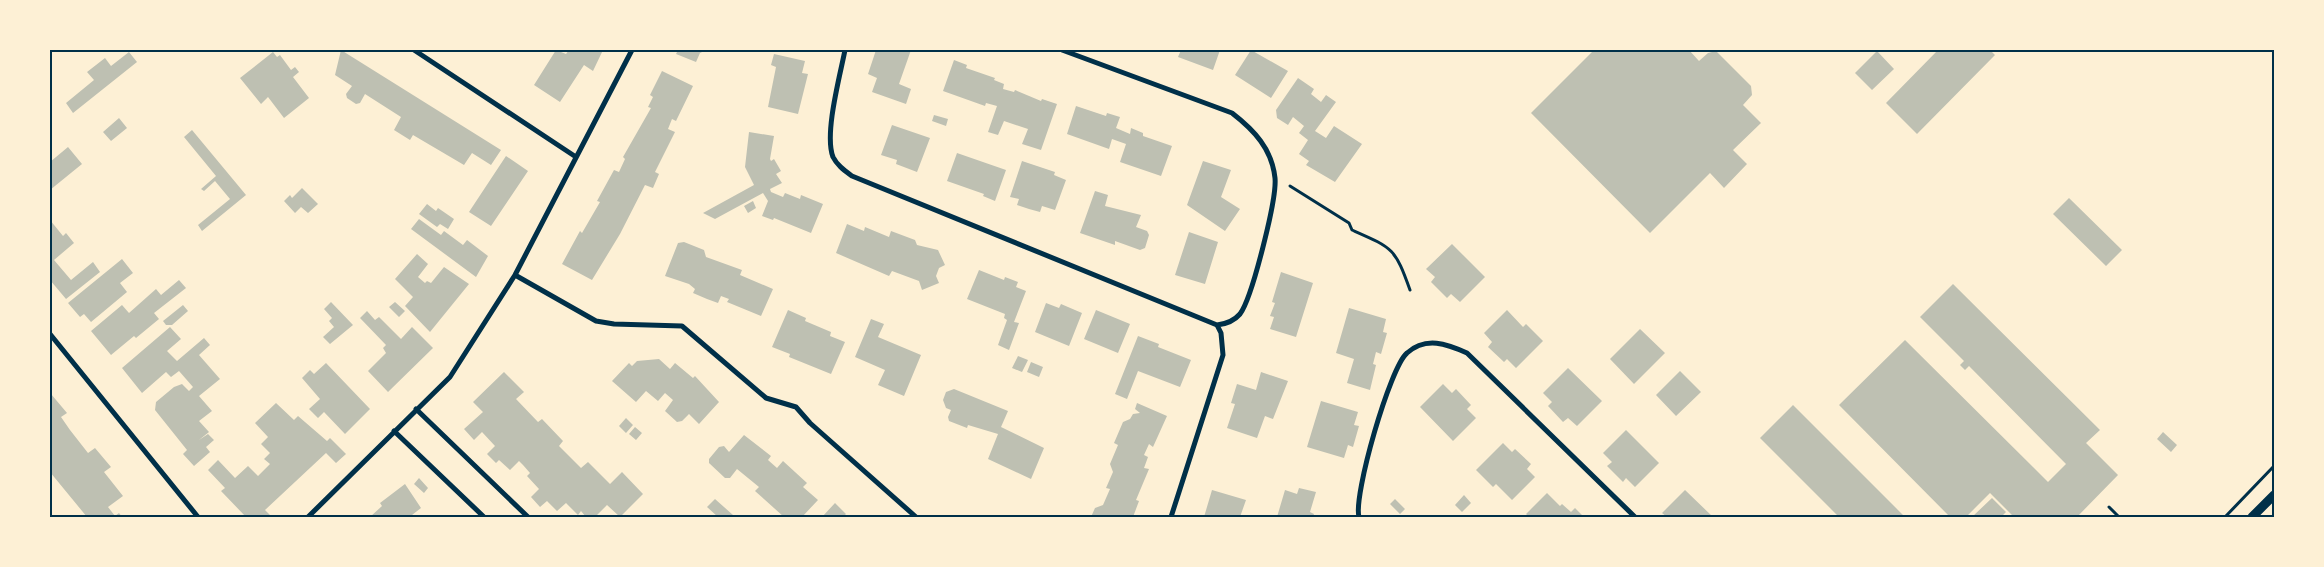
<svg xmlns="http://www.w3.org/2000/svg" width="2324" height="567" viewBox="0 0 2324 567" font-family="'DejaVu Sans',sans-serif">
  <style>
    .building { fill: #bec0b2 }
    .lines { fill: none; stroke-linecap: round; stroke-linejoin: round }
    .path { stroke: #003049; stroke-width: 3 }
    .minor { stroke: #003049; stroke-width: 5 }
    .tertiary { stroke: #003049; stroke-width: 9 }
    .neatline { fill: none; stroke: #003049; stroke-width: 2 }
  </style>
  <rect width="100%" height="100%" fill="#fdf0d5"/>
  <path class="building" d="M341,50L501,150L491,165L472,153L464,165L413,135L410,140L394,130L401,117L365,94L360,103L356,104L347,98L346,94L352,86L335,75Z
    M556,50L566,54L569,50H603L593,71L584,65L560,102L534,85Z
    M678,50H706L700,53L696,62L676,54Z
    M876,50H911L899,84L911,89L906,104L872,92L877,78L868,74Z
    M1181,50H1220L1213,70L1178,57Z
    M1251,50L1288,71L1271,98L1235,75Z
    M1594,50H1689L1699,61L1708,53L1716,51L1751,86L1752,95L1743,105L1761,123L1733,150L1747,164L1724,188L1710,173L1650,233L1531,113Z
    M1938,50H1990L1995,55L1917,134L1886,103Z
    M1877,51L1894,69L1872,90L1855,73Z
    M129,52L137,62L73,113L66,103L94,80L87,72L105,58L111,66Z
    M273,52L277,57L280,55L291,70L295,67L299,72L293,77L309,98L284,118L268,97L261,104L240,78Z
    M774,54L805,61L802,73L808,74L798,114L768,107L776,67L771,65Z
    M954,60L967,65L966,68L995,78L994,80L1004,84L1003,89L1014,92L1015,90L1041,101L1042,99L1057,104L1041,150L1022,144L1028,129L1004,121L998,135L988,132L997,106L986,103L985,106L943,91Z
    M662,71L693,86L676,121L672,119L668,129L675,132L655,172L659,174L653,188L645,185L620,234L592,280L562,264L580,231L582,233L600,202L597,201L614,170L619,172L625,159L623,157L651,108L648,107L653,97L650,95Z
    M1298,78L1314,89L1311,94L1321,102L1326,95L1336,102L1315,131L1326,138L1334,126L1362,144L1335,182L1306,165L1309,161L1299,154L1308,140L1299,133L1304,126L1293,117L1288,125L1277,118L1276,110Z
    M1076,106L1106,116L1107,113L1120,117L1116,128L1130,134L1131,128L1143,133V136L1172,146L1161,176L1120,162L1126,144L1112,139L1109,149L1067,134Z
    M934,115L948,119L946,126L932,121Z
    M119,118L127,128L111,141L103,132Z
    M892,125L930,138L917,172L896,164L897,160L881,155Z
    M192,130L246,195L202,231L198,225L230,199L215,181L204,191L201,189L216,176L184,137Z
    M749,132L774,136L770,159L771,161L774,159L781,171L776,174L782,183L770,189L771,192L783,197L785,193L800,199L801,195L823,204L811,233L774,218L773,220L762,216L768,201L763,193L715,219L703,213L754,185L745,167Z
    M68,147L82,164L50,190V162Z
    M957,153L1006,170L995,201L983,196L984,194L947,181Z
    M506,156L528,171L491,226L469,212Z
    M1022,161L1055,172L1054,175L1066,180L1055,210L1042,206L1040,212L1029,209L1017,205L1019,199L1010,197Z
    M1203,161L1231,170L1221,197L1240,209L1225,231L1187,205Z
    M302,188L318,204L308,213L301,207L295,213L284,201L290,195L292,198Z
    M1095,191L1108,195L1105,206L1141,215L1136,227L1147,231L1149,235L1145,248L1140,250L1115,241V245L1080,233Z
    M2069,198L2122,250L2106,266L2053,214Z
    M753,201L756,208L748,213L744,206Z
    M427,204L436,211L438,208L454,219L448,229L440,224L437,227L419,214Z
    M419,219L441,235L444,231L463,245L467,240L488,256L476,277L411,229Z
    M50,220L63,236L66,233L74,243L54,260L71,280L93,262L100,272L66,299L50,280Z
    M847,224L864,231L865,227L889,237L891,231L915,240L917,245L938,250L945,265L939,268L936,276L939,283L922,290L919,281L892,271L889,276L836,253Z
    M1189,232L1218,242L1205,284L1175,275Z
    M684,242L704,250L706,257L742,270L740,275L773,289L761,316L727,302L729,299L721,296L718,303L707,299L693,293L695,289L689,284L665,276L678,243Z
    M1452,244L1485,277L1460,302L1451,294L1447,298L1431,282L1435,277L1426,269Z
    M417,254L428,264L418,277L425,283L427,281L431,283L444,267L469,284L430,332L405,306L413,297L395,279Z
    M122,259L133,273L120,283L127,292L91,322L84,314L80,317L68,303Z
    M979,270L1004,280L1005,277L1018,282L1016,287L1026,291L1014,322L1019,323L1009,350L998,345L1007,320L1004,318L1005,314L967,299Z
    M1281,272L1313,283L1296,337L1270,329L1274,317L1270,316L1275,303L1272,302Z
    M179,280L186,288L154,313L159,319L136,338L134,336L111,355L91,331L122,305L129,313L156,289L161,295Z
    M1953,284L2100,430L2086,443L2118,475L2077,517H2014L1990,493L1966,517H1950L1839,405L1905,340L2048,482L2066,464L1969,366L1965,370L1960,365L1964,361L1920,317Z
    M331,302L353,325L330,344L323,337L334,327L329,321L332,318L324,309Z
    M395,302L405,311L399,317L389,307Z
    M1046,303L1059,308L1061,304L1082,313L1069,346L1035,332Z
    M183,305L188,311L172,325H166L163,321Z
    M1349,308L1386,319L1383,332L1387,333L1381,354L1376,352L1373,364L1376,365L1370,390L1347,383L1354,359L1336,353Z
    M788,310L806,318L805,321L831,332L830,336L845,342L831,374L789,357L790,354L772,347Z
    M1096,310L1130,324L1118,353L1084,339Z
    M1507,310L1523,327L1526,324L1543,341L1516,368L1507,359L1504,362L1488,347L1492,342L1484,333Z
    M367,311L375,320L379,317L401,339L412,327L433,348L388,392L368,371L386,353L383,348L386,345L360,318Z
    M871,319L884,324L878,337L921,355L904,396L878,385L885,370L855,357Z
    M170,327L181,339L167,351L177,361L204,338L210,345L199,355L220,379L199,396L212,411L199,421L209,432L199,440L208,434L214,440L206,447L210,452L194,466L183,454L187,450L155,410L156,402L174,387L182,384L189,391L193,387L179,371L171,377L166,372L142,393L122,368Z
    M1640,329L1665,353L1634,384L1610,359Z
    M1138,336L1159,344L1158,347L1191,360L1180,387L1138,371L1127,399L1115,394Z
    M1018,356L1028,360L1022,372L1012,368Z
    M659,359L670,369L675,363L693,378L695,376L719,402L699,424L689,414L682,421L677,422L665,411L673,400L665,393L658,401L646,391L636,402L612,381L629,363L632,366L637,361Z
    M1031,362L1043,367L1039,377L1027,372Z
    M326,363L370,409L345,434L324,412L318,418L309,409L320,399L302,378L310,370L314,374Z
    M1568,368L1602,401L1577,426L1568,418L1563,422L1548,406L1552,402L1543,393Z
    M1680,371L1701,392L1676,416L1656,395Z
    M504,372L524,392L516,399L538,422L542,419L563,441L559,446L581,468L588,462L610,484L622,472L643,494L620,517L607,505L595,517H586L581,511L578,515L566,503L557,511L547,501L540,507L531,497L539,489L527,476L530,473L523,465L519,461L510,470L499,460L496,463L487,454L495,446L482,432L474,440L464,429L483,412L473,402Z
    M1261,372L1288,381L1273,419L1265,416L1257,438L1227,428L1235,404L1231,403L1237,384L1256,390Z
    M1443,384L1452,393L1456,389L1471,405L1467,409L1476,418L1453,441L1420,407Z
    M954,389L1008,411L1001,427L1044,448L1031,479L988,459L998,434L968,425L967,428L949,421L948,417L951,410L946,408L943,400L946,392Z
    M51,394L67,413L61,417L70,430L88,453L95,448L111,467L104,472L123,496L108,507L115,516L119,513L122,517H87L50,472Z
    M1321,401L1358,412L1354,425L1359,426L1353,447L1348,445L1344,458L1307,447Z
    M276,403L294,420L298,416L327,441L330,438L346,454L336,463L326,453L265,510L272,517H246L221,491L225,488L208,470L218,460L235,478L248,466L258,476L270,464L264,459L270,453L261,444L268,437L255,423Z
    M1137,403L1167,416L1153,447L1149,444L1144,455L1148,457L1144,468L1149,469L1136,500L1139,501L1133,517H1091L1095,508L1103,505L1110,489L1106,488L1113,472L1110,464L1118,445L1114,443L1123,422L1130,419L1133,414L1140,413L1135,409Z
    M1793,405L1905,517H1839L1760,438Z
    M626,418L633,425L626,433L619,426Z
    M635,427L642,433L636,440L629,434Z
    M1626,430L1659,463L1635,487L1626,478L1623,482L1607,466L1612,462L1603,453Z
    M2163,432L2177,445L2171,452L2157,439Z
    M744,435L771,456L768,460L777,468L783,461L807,483L803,487L818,500L802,517H784L755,491L759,487L737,469L730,478H725L709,463V459L719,447L724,446L729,452Z
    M1503,443L1512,452L1515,449L1531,464L1527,469L1535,477L1512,500L1496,484L1493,487L1476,470Z
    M419,478L428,488L424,493L414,484Z
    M405,484L421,508L412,515L414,517H370L382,506L380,503Z
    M1299,488L1316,492L1310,512L1314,514L1313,517H1277L1285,490L1297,494Z
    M1212,490L1246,500L1240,517H1204Z
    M1685,490L1713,517H1667L1662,513Z
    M1547,493L1560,506L1562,504L1571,512L1575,508L1584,517H1529L1526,514Z
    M1464,495L1471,503L1462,512L1455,505Z
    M1992,498L2006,512L2001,517H1972Z
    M715,499L733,515L732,517H718L707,507Z
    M1395,499L1405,509L1400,514L1390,504Z
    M835,503L846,514L843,517H822Z"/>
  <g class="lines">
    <path class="path" d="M1290,186L1349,223L1352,230C1393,248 1395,248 1410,290
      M2109,507L2119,517
      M2225,517L2274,466"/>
    <path class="minor" d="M414,50L576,157
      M845,50C840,76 824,134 833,157C837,165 844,170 852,176L1217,325C1226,324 1234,321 1240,314C1252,298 1277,199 1275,178C1272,149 1254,130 1232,113L1062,50
      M515,275L596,321L614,324L682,326L766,398L796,407L810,423L916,517
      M50,334L198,517
      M416,409L528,517
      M394,431L484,517
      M308,517L450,377L515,275L632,50
      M1171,517L1223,355L1221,333L1217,325
      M1359,517C1353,496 1390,367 1407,353C1426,336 1447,344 1467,353L1635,517"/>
    <path class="tertiary" d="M2252,517L2274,495"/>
  </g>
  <rect width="2324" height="567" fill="none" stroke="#fdf0d5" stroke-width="102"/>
  <rect x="51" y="51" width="2222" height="465" class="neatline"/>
</svg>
